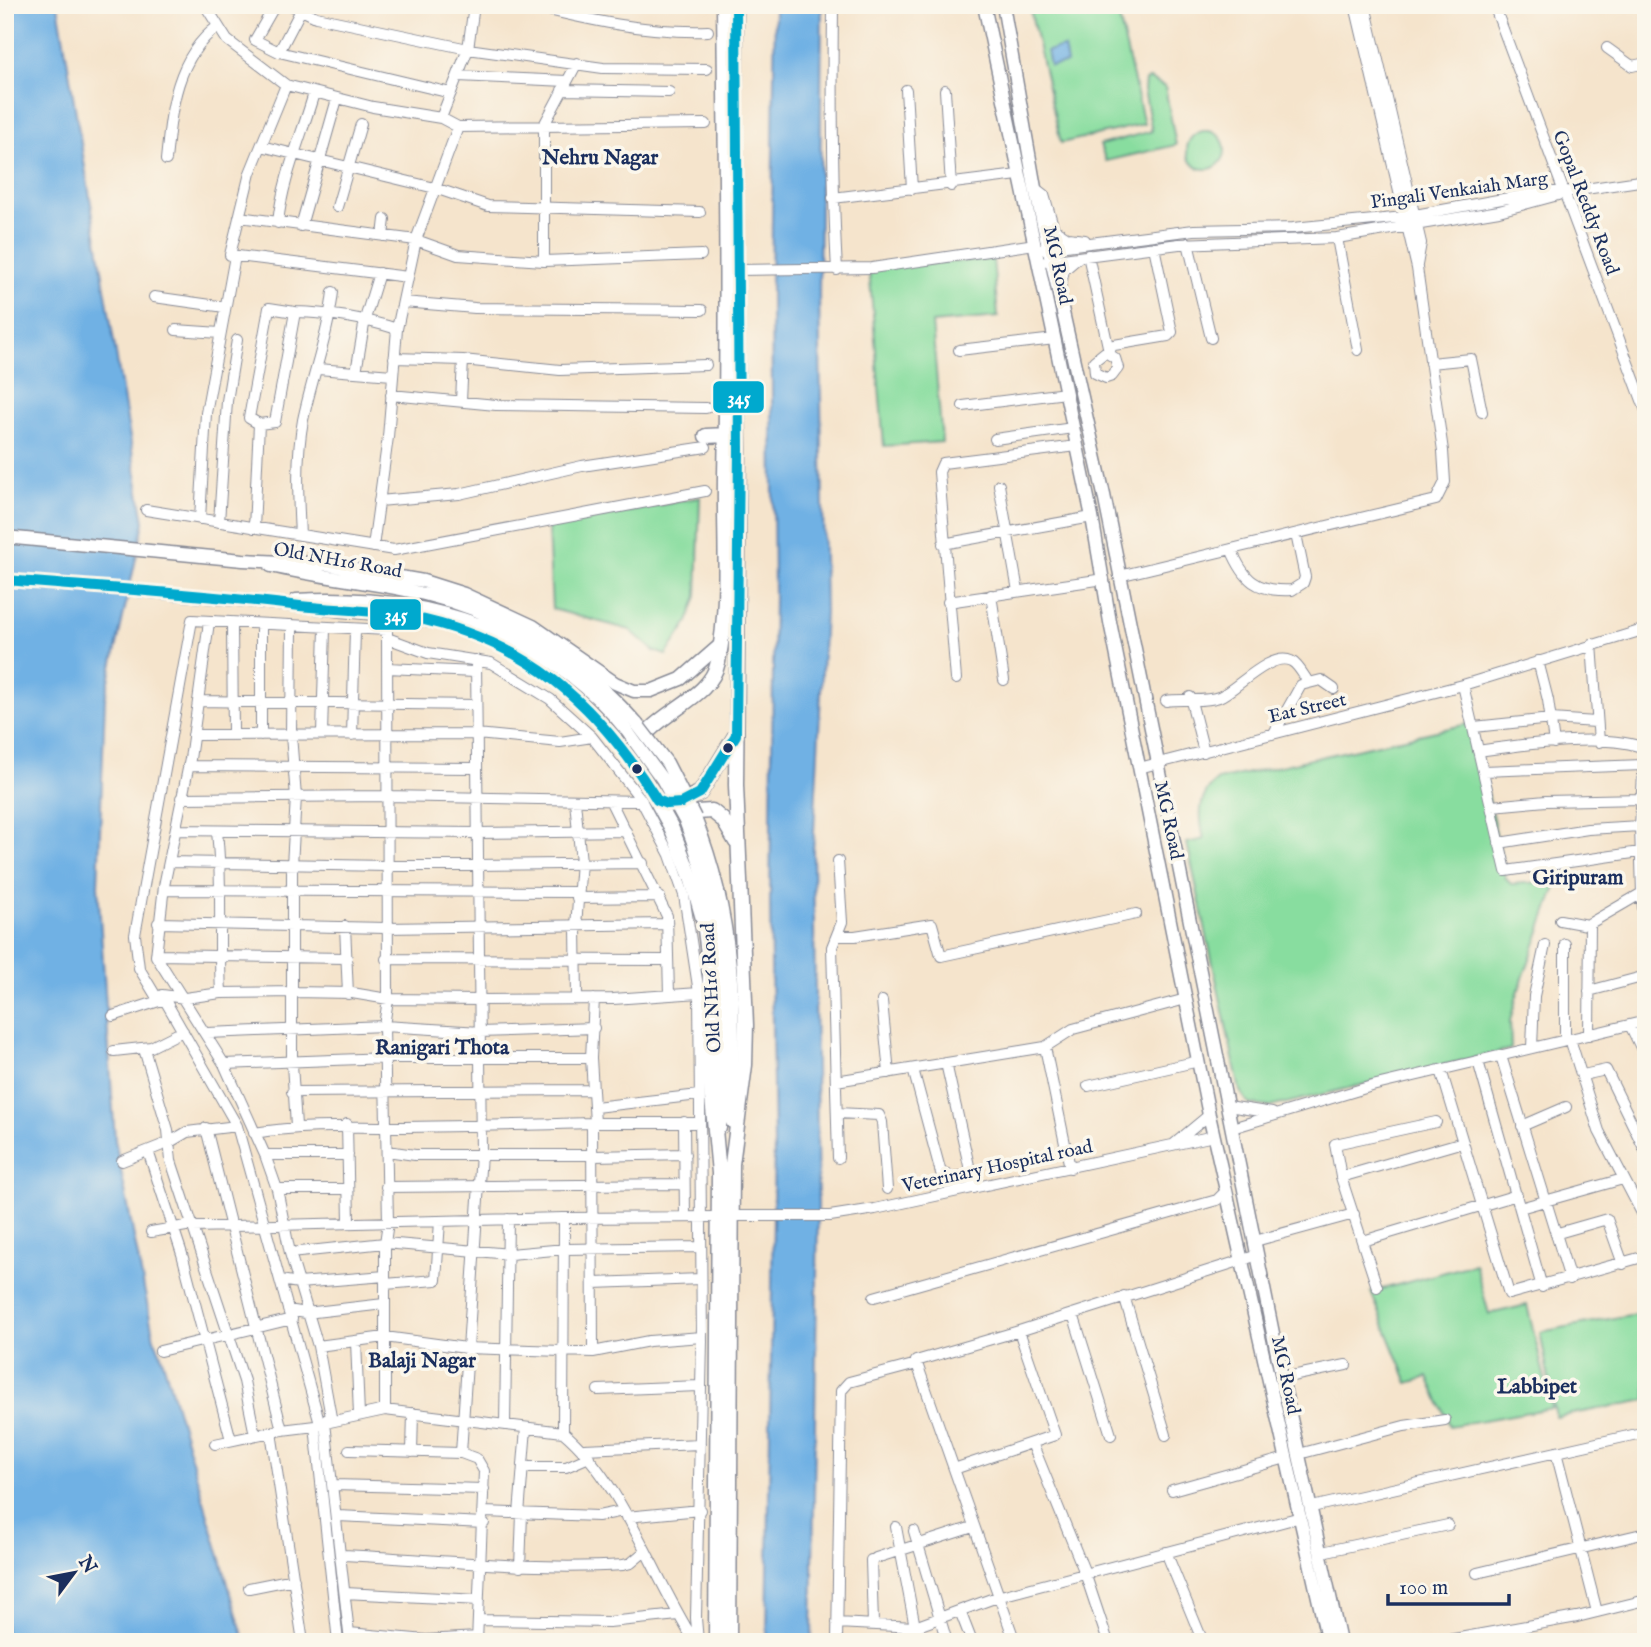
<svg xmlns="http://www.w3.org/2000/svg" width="1651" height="1647" viewBox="0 0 1651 1647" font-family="'IM FELL English',serif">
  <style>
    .green { fill: #88dd9f; stroke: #52867e; stroke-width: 2 }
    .water { fill: #6fb1e4; stroke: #4570a1; stroke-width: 2 }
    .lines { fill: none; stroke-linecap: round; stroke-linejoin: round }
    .minor-casing { stroke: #888a95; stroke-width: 12 }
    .major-casing { stroke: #888a95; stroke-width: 15 }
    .highway-casing { stroke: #888a95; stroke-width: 17 }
    .minor { stroke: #fff; stroke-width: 10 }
    .major { stroke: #fff; stroke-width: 12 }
    .highway { stroke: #fff; stroke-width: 14 }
    .major-bridge-casing { stroke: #888a95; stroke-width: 15; stroke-linecap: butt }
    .major-bridge { stroke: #fff; stroke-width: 12 }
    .bus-1-casing { stroke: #fbf7ec; stroke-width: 16 }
    .bus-1 { stroke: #00a9ce; stroke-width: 10 }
    .bus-dot { fill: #1b2f5e; stroke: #fbf7ec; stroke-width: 2.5 }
    .labels { text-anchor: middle; stroke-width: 7; stroke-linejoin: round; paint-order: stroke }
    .street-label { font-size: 19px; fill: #1b2f5e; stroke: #fbf7ec }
    .neighbourhood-label { font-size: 21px; font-weight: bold; fill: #1b2f5e; stroke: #fbf7ec }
    .line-badge { stroke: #fbf7ec; stroke-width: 2.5 }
    .badge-label { font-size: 19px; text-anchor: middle; font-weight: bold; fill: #fff }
  </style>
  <rect width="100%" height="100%" fill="#fbf7ec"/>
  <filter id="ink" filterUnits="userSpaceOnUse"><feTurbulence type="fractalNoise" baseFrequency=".0143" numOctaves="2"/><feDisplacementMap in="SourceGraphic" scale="14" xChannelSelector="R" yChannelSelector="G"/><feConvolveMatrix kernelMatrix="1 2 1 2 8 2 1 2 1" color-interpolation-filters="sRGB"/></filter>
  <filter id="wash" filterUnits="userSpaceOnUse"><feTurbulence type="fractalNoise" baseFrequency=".00686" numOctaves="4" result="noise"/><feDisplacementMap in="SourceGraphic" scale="28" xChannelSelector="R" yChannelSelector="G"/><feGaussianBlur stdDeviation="1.57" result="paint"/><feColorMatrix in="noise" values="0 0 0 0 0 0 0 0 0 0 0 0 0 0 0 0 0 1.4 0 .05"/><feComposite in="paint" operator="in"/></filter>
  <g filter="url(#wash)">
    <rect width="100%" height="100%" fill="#f5e4cc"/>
    <path class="green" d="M1029,5H1116L1144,124L1061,143Z
      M1150,79L1165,87L1176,145L1106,161L1100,145L1152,131L1144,90L1145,80Z
      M1187 150a19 19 0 1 1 38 0a19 19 0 1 1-38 0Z
      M993,259L998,317L932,323L942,442L884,446L869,268Z
      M700,497L697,596L688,622L666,655L654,651L630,630L552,609L548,528Z
      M1472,723L1506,879L1511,884L1558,881L1518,992L1510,1021L1511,1049L1270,1107L1249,1104L1240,1091L1187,843L1204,839C1199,817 1197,795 1218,780Z
      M1475,1264L1489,1314L1527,1305L1552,1408L1450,1426L1428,1377L1408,1383L1371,1292Z
      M1646,1312V1400L1556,1417L1540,1332Z"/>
    <path class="water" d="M5,5H58L144,522L105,699L98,886L115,1140L154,1339L160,1351L245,1642H5Z
      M775,5H822L819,295L825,611L813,852L818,1207L812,1642H767L774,1142L770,903L774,594L771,293Z
      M1064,47L1067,63L1050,66L1047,51Z"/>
  </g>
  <g filter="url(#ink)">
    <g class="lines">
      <defs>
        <path id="minor" d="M205,5L227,40L286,85
          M275,5L255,40L279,52L451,93
          M291,5L316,17L468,49L603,68L707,69
          M528,5C588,20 646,33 708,31
          M833,5C832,94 832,182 837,270
          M1365,5L1421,243L1417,265
          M1494,5L1646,411
          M1607,48L1632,66L1646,63
          M279,52L303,6
          M458,76L567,81
          M562,90L669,92
          M906,90L912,189
          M945,90L951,186
          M441,118L468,49L474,5
          M261,146L286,85L373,107L441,118L458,127L706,124
          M166,160C171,112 175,58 218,26
          M1035,188L1044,195L1054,229L1068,238L1085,240
          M833,198L1018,175
          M337,207L361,124
          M239,217L416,240L458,255L544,261V125L577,63
          M278,223C282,180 302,135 314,93
          M301,226L337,99
          M383,236L385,219
          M1337,238L1358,350
          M1188,243L1211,338
          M1042,249L1194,230L1293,228L1404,217L1541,192H1565L1646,180
          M1088,255L1109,351
          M544,261L701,255
          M1047,261L1179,244L1337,238L1499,211L1558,195
          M737,270L872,268L1035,244
          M408,277L230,255L250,173L261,146L435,188L488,206L700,212
          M1060,289L1064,270L1077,259
          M154,297L225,307
          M403,302L475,308L702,310
          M295,312C331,313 363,318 397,329
          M176,330L220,333
          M959,350L1055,339
          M1107,353L1115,358L1118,368L1112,376L1106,378L1095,373L1094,361L1114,345L1168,336L1172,332L1154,247
          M394,358L463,360L560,370L706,365
          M1430,363L1471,359L1482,412
          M318,369L392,375
          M356,372L365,319L379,273
          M391,395L496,405L706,408
          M461,401L463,360
          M963,406L1066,393
          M995,439L1073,428
          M999,485L1018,591
          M379,501L459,494L582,466L706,447
          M146,510L394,550L705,491
          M200,519L206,413L235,256
          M219,522L227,401L237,340
          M254,528L259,424L275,422L295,312L269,308L249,418L259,424
          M300,535C298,497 296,458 303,420C312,377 328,336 333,292
          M943,544L1092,517
          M373,547L388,437L397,329L416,240L458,127
          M1231,549C1244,580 1256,592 1292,590L1303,583L1305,577L1296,534
          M1119,576L1436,500L1445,482L1443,451L1417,268L1355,5
          M991,595L1004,680
          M948,602L1104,579
          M209,622L190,759L164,886L156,956L224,1064L265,1155L277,1189L290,1253L318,1346L331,1417L315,1426L282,1430
          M232,624L233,734
          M261,625V735
          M292,627L291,735L296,797L292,865V1064L296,1126
          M387,638L428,653L491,663L550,699L592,737L640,798L670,855L684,895L699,993L702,1341L696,1618L698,1642
          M1592,644L1599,742
          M476,660L481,1154L461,1453L477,1459L484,1471L477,1642
          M1538,661L1548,700L1554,743
          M387,668L475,672
          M956,679L939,472L943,463L1077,446
          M1463,685L1506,871L1640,852
          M1190,697L1204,752
          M198,701L476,705
          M1166,701C1184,698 1202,703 1219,697C1236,690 1271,651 1291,661C1298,664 1304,676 1308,682
          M1646,722L1640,826L1642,893L1646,895
          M1474,727L1551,719L1596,722
          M1274,733L1301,685L1321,680L1334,689
          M322,734L325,628
          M193,735L477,734L560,742L592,737
          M352,735L355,630
          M1478,751C1520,745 1609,732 1646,749
          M188,766L476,768
          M1139,768L1463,685L1646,629
          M1484,771L1643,765
          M181,798L386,796L642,801
          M575,801L581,862L576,926L577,999
          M611,802L667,916L669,995
          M1492,806L1546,801L1642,799
          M176,830L477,833L626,831
          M217,832C223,886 218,939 221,993
          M1499,843L1588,829L1640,826
          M170,862L387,866L643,863
          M164,890L577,892
          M577,898L660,897
          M1560,920L1587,925L1642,893L1646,953
          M158,923L386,928L667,924
          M345,926L348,994
          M837,936H855L932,924L941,956L1136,914
          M1565,944V1036L1570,1039L1599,1131L1646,1221
          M157,955L347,958
          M386,959L666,960
          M1589,991L1646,976
          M162,995L185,998L221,993L293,992L352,993L388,999L479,1000L613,999L699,993
          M882,1001L889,1073
          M113,1016L165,999
          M1630,1025L1646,1058
          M207,1033L384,1026L480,1032L594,1028
          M1589,1035L1590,923
          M1045,1047L1070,1168
          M1532,1048L1534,996L1545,945
          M144,1049L168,1130L171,1161L244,1381L255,1435
          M114,1051L151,1047L183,1031
          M1501,1056L1570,1279
          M1478,1061L1542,1287
          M946,1063L974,1188
          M224,1064L387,1058H591
          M913,1069L941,1173L956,1177L971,1174
          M1441,1070L1509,1294L1646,1256
          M1583,1075L1606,1070L1646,1152
          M836,1081L1045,1047L1073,1029L1186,999
          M1088,1086L1199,1061
          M292,1092L593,1090
          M1228,1106L1272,1113
          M595,1107L699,1095
          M837,1113L879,1115L882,1122L887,1189
          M684,1122L685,1217
          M592,1123H595L591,1058L594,999
          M595,1123H700
          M347,1124L349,1222
          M1522,1126L1566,1107
          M206,1128L282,1430L271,1432L303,1642
          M1232,1128L1372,1086L1646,1021
          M254,1133C305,1125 353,1127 404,1127C467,1126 530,1125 592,1123L593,1352
          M1174,1144L1209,1115
          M148,1151L182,1254L231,1440
          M387,1151L415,1155H593
          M265,1155H348
          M594,1156L685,1154
          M838,1158L832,947L842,922L838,861
          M122,1161L170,1142L187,1132L237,1126
          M1341,1177L1463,1142
          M386,1187L684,1184
          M277,1189H348
          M1520,1208L1623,1179
          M731,1216H830L875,1209L1214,1136
          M193,1227L564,1218
          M151,1232L192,1225
          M1558,1233L1607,1219L1623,1264
          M1255,1241L1354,1214
          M1363,1241L1517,1195
          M290,1253L385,1243L510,1254L565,1249L700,1247
          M280,1280L299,1283L385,1276
          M594,1283L701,1279
          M385,1284L436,1280L440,1221
          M1377,1287L1341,1177L1335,1144L1436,1122
          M1124,1296L1166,1435
          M874,1297L1217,1200L1226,1191
          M288,1310L306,1313L384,1304
          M1073,1314L1111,1435
          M356,1341L359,1415
          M318,1346L385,1337L466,1348L593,1352L649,1341L702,1337
          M160,1351L292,1319
          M1282,1378L1346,1365
          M598,1390L699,1386
          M320,1424L237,1126L162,995L157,998L139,968L135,935L192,620L387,630L388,999L384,1026L388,1222L385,1243V1410
          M505,1425L508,1219
          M315,1426L338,1642
          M563,1432L564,1218L718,1217
          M1032,1443L1085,1573L1108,1642
          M215,1444L271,1432
          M584,1449L700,1444
          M349,1450L461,1453
          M412,1452L413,1413
          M1556,1452L1597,1612
          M1299,1454L1404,1426L1445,1420
          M523,1467H566L589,1457
          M954,1469L1055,1435L1019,1331
          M334,1485L484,1489
          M1172,1490L1286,1458
          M1312,1507L1646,1432
          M484,1512L598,1516L623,1511
          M519,1514L526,1428
          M338,1516L484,1523
          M626,1517L700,1510
          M896,1527L915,1627
          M914,1531L947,1642
          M1166,1552L1203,1642
          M1322,1552L1448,1525
          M341,1555C435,1559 529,1571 623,1565L631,1563L644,1552
          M876,1558L973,1527
          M871,1560L873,1624
          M520,1567L522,1514
          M1477,1573L1646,1533
          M249,1588L294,1579
          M345,1593L479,1600
          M960,1611L972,1642
          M478,1620L609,1622L678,1615
          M837,1623L915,1627L997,1597L1301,1517
          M349,1633L426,1640L477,1637
          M350,1642L325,1423L385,1410L563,1432C623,1482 652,1576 695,1642
          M837,1642L841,1391L849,1382L917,1364
          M1015,1642L916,1361L1019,1331L1258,1255
          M1279,1642L1327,1636
          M1437,1642L1577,1617L1646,1600"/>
        <path id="major" d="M984,5L1092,517L1110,622L1209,1115L1328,1642
          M1003,5L1035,188L1104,495L1282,1378L1340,1642
          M5,537L243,560L326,564L423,581L464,594L533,626L615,683L634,691H651L681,679L720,645
          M271,566C322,578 374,582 424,594C507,614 581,660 637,724
          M5,580C113,588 220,597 327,609C376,615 426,615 472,634C542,661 587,702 633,758
          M296,600C422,592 545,629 627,731
          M695,818C737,923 734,1011 732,1122
          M686,823C727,928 723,1017 720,1128"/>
        <path id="highway" d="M706,436L726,435
          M674,803L700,793L735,736
          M683,818L697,812L712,811L723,820L736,842
          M716,1642L719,1173L709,1065L710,969L704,922L691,877L671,827L633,758C646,711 709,705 718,662C730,601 724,538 725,477C728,320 726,162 724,5
          M729,1642L732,1164L745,1065L746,1025L736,785L739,448L735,207L736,5"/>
      </defs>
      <use href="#minor" class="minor-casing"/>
      <use href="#major" class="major-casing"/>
      <use href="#highway" class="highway-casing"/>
      <use href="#minor" class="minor"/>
      <use href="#major" class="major"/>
      <use href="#highway" class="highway"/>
      <defs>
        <path id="major-bridge" d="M637,724L667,763L695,818
          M627,731L662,779L686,823"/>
      </defs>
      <use href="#major-bridge" class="major-bridge-casing"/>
      <use href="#major-bridge" class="major-bridge"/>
      <defs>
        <path id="bus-1" d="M5,580C104,588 202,594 300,606C337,610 375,610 411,617C526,640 597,703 657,800L667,804L681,803L700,793L736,735L739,448L736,5"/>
      </defs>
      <use href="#bus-1" class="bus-1-casing"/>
      <use href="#bus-1" class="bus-1"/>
    </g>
  </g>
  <g class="bus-dot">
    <circle cx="728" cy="748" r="6"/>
    <circle cx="637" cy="769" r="6"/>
  </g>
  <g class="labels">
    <g class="street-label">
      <text transform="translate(1459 189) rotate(-8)" y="7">Pingali Venkaiah Marg</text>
      <text transform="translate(1587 202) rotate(69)" y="7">Gopal Reddy Road</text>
      <text transform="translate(1059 265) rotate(78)" y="7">MG Road</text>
      <text transform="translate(338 559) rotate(10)" y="7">Old NH16 Road</text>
      <text transform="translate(1307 707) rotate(-13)" y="7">Eat Street</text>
      <text transform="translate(1170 820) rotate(78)" y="7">MG Road</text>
      <text transform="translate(710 988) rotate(-93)" y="7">Old NH16 Road</text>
      <text transform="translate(997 1165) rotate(-12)" y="7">Veterinary Hospital road</text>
      <text transform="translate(1287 1375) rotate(78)" y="7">MG Road</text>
    </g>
    <g class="neighbourhood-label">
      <text x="600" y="164">Nehru Nagar</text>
      <text x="1578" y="884">Giripuram</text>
      <text x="442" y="1054">Ranigari Thota</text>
      <text x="422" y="1367">Balaji Nagar</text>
      <text x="1537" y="1393">Labbipet</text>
    </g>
  </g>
  <g class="line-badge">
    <rect x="712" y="380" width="53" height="34" rx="7" fill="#00a9ce"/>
    <rect x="369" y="598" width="53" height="33" rx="7" fill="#00a9ce"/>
  </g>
  <g class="badge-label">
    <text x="739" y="404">345</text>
    <text x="396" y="621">345</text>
  </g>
  <rect width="1651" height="1647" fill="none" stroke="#fbf7ec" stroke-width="28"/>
  <g transform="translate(74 1573) rotate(58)" stroke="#fbf7ec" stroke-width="5" paint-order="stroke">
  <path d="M0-5L12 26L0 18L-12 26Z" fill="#1b2f5e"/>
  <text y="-10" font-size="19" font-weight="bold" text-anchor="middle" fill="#1b2f5e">N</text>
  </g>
  <path d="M1388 1594v10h121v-10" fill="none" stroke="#1b2f5e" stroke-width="3.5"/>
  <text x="1399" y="1594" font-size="21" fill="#1b2f5e" stroke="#fbf7ec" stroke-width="5" paint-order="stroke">100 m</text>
</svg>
